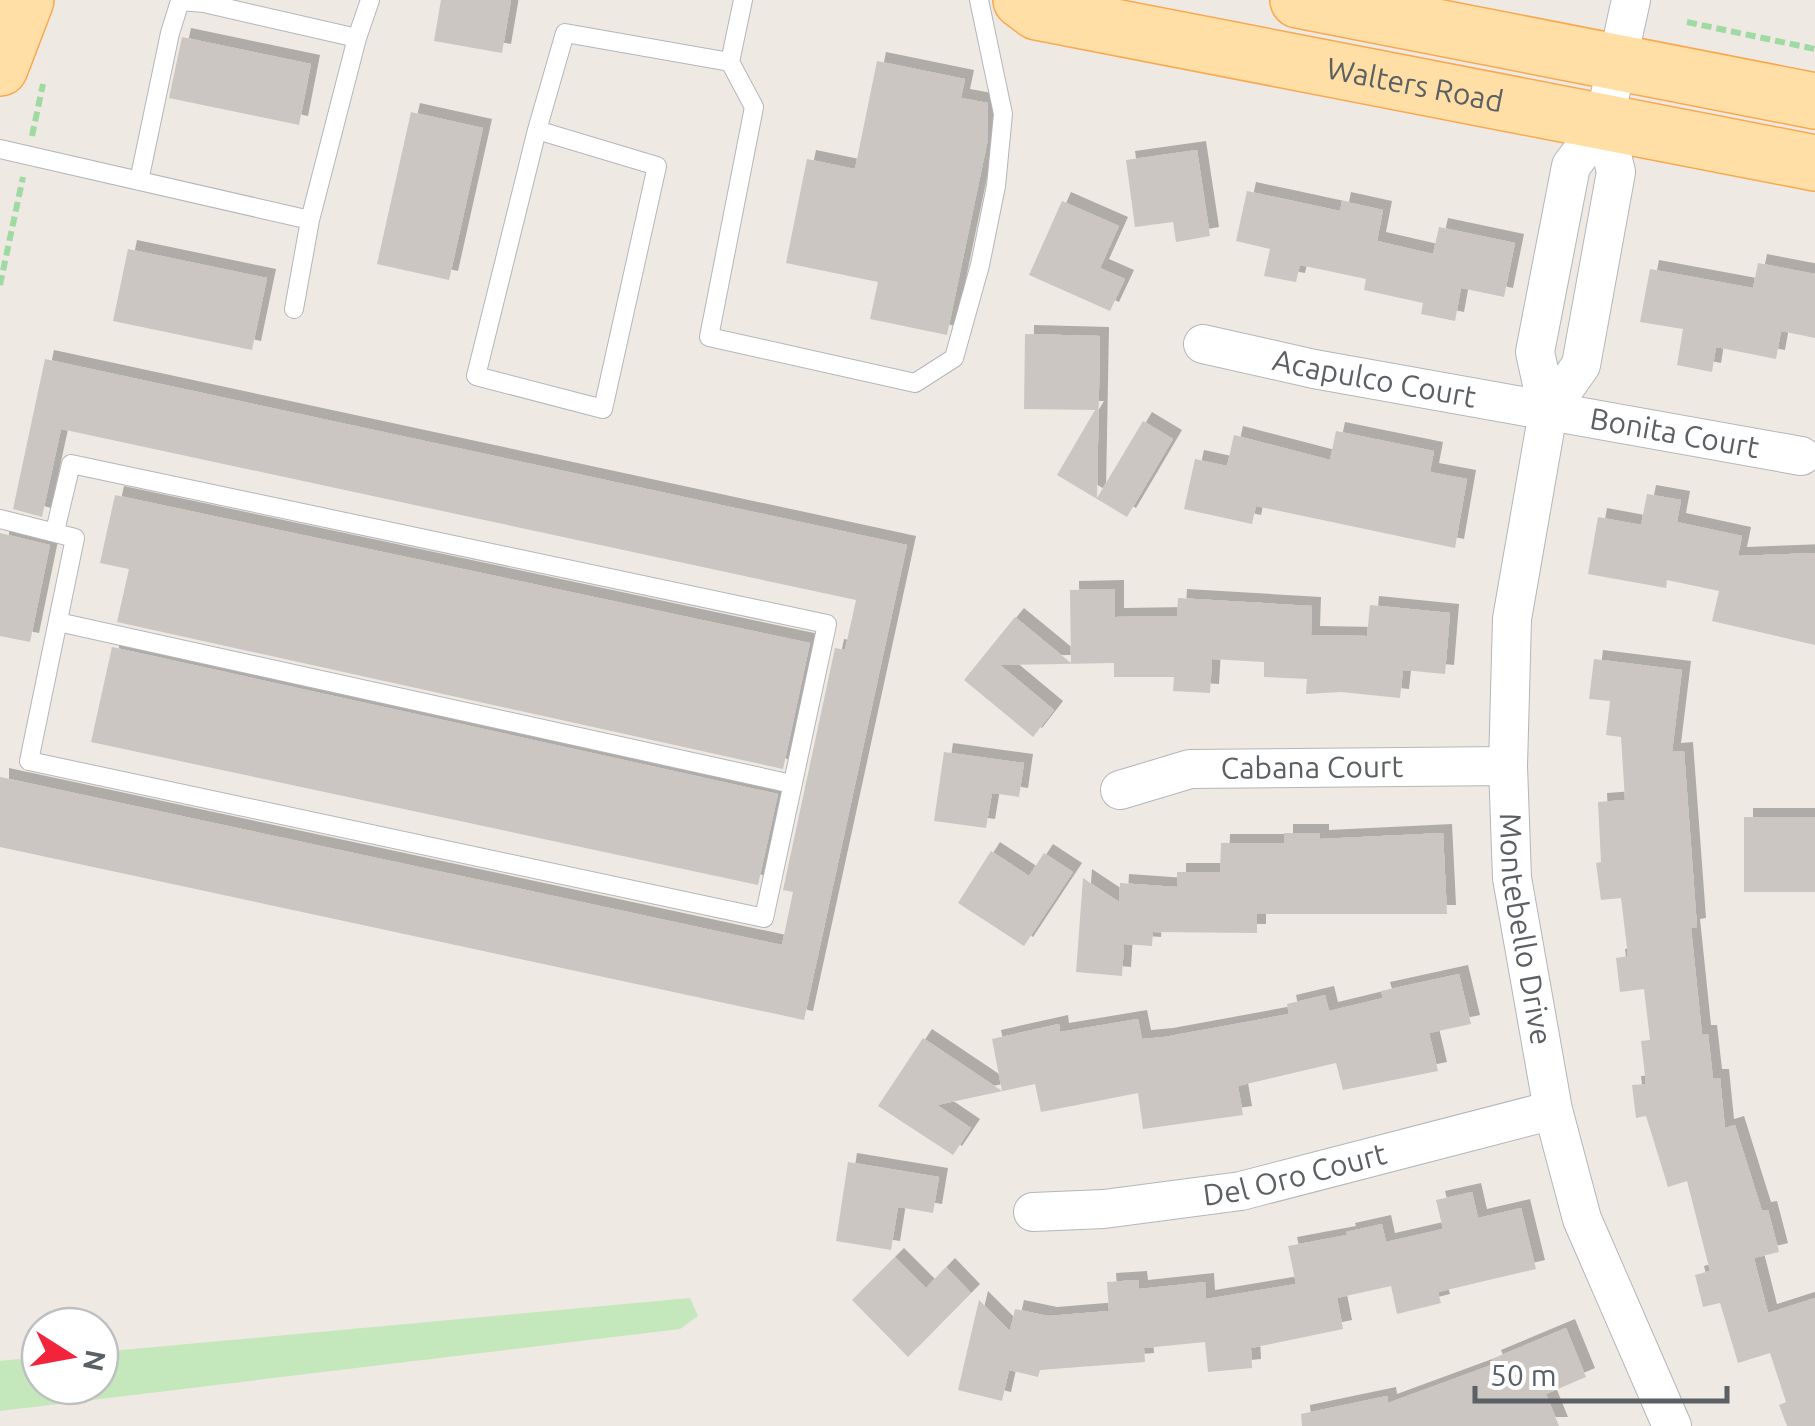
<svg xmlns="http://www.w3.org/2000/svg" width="1815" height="1426" viewBox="0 0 1815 1426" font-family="Ubuntu,sans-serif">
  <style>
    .green { fill: #c5e7bc }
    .building { fill: #cbc6c1; filter: url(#shadow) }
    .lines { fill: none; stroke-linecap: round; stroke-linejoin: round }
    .service-casing { stroke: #b3b7ba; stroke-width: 20 }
    .minor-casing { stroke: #b3b7ba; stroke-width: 40 }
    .primary-casing { stroke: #f8a950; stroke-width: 58 }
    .path { stroke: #9fdaa3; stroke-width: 6; stroke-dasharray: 10 5; stroke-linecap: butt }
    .service { stroke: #fff; stroke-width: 18 }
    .minor { stroke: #fff; stroke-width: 38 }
    .primary { stroke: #ffdfa6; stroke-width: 55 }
    .labels { text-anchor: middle; stroke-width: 10; stroke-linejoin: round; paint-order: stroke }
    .street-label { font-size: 30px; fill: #5a6063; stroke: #fff }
  </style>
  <defs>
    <filter id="shadow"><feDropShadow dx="9" dy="-9" stdDeviation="0" flood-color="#0004"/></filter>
  </defs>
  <rect width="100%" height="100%" fill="#eee9e2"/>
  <path class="green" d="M690,1298L698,1316L680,1329L0,1411V1361L40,1357V1386H100V1352Z"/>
  <path class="building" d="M441,0H511L502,53L434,41Z
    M182,37L311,64L299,125L169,98Z
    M877,61L965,79L961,98L988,103V139L947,335L870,319L878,282L786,263L807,159L855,169Z
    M411,112L483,128L449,280L377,264Z
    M1197,150L1210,236L1176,242L1173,222L1135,227L1126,160Z
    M1247,191L1340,211L1342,201L1383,210L1377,241L1433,254L1439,227L1515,243L1504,297L1461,288L1455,321L1421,314L1423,303L1364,290L1366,279L1300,265L1296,282L1264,276L1270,249L1236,241Z
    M1062,201L1119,226L1100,268L1125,279L1110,311L1029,275Z
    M128,249L267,278L252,350L113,321Z
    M1758,263L1815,274V338L1781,331L1776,359L1716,347L1712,372L1677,365L1683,329L1640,322L1650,269L1753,288Z
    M1025,334L1100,336L1097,498L1143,421L1173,439L1127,517L1057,475L1095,410L1024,409Z
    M45,359L907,545L804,1020L0,847V777L782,945L793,892L783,890L835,648L845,650L856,600L61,429L42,517L13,509Z
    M1336,431L1434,451L1430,472L1467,479L1455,548L1256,506L1252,524L1184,509L1195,459L1227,466L1234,435L1330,460Z
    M1647,494L1681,500L1677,522L1742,536L1738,556L1815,553V645L1712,621L1719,591L1667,580L1666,588L1588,574L1598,517L1641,525Z
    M115,495L810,643L783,769L117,622L129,569L100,563Z
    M0,533L50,545L30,642L0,636Z
    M1115,589V617L1177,616L1178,598L1312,606L1311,635L1367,636L1370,605L1450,613L1445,674L1403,670L1400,698L1341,692L1306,694L1307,679L1264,677V662L1212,659L1210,693L1173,691L1174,677H1114V663L1000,665L1054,710L1033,737L964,680L1015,617L1071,663L1070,590Z
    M112,647L778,794L758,885L91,742Z
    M1594,659L1682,670L1672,752L1684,751L1697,927L1691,928L1702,1034H1708L1713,1078H1720L1725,1128L1735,1125L1762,1211L1768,1210L1779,1252L1754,1258L1768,1313L1815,1298V1426H1787L1779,1405L1786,1402L1770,1353L1738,1363L1720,1303L1703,1307L1695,1275L1710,1271L1687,1181L1668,1187L1646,1116L1636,1118L1632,1085L1646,1084L1641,1041L1650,1040L1644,989L1620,992L1616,958L1628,956L1621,898L1601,900L1596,863L1601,862L1598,802L1625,800L1621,737L1606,735L1610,701L1589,699Z
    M944,752L1024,763L1019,797L992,793L986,828L934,821Z
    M1744,817H1815V892H1744Z
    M1284,833H1320V839L1443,833L1447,914H1257V933L1153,932L1152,946L1124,944L1122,976L1076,972L1083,878L1119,902L1120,883L1177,887V872H1220L1221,843H1284Z
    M991,851L1029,876L1044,853L1073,872L1024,946L958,903Z
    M1459,974L1471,1024L1429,1033L1438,1071L1343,1090L1336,1063L1238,1086L1243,1115L1143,1129L1138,1093L1041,1112L1035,1084L937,1105L971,1128L953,1155L878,1106L923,1038L1002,1091L992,1039L1059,1024L1060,1032L1138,1019L1142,1039L1164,1037L1289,1014L1287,1004L1325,995L1329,1011L1383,998L1381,991Z
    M848,1162L939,1177L933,1213L898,1207L891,1250L836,1241Z
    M1472,1192L1478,1218L1521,1208L1536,1269L1438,1292L1441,1303L1397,1314L1391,1286L1337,1298L1343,1329L1251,1348L1252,1368L1208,1372L1205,1342L1144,1348L1145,1362L1040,1370L1038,1377L1009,1370L1002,1401L958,1390L979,1300L1010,1331L1015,1309L1048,1316L1109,1311L1107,1282L1138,1280L1139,1289L1205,1282L1206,1299L1296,1284L1288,1246L1347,1235L1346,1232L1382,1224L1386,1242L1443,1229L1436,1200Z
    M895,1257L926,1288L946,1267L971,1293L908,1357L852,1300Z
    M1566,1328L1586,1377L1546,1394L1559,1426H1302L1301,1414L1387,1396L1388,1403L1494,1364L1492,1359Z"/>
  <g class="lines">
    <defs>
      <path id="service" d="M730,62L754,107L709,337L915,383L954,358L980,265L996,186L1003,114L979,0
        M537,130L657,166L603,409L476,376L537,130L565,33L730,62L743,0
        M0,149L310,220L357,38L370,0
        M139,181L170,33L180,1L204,3L357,38
        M294,309L310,220
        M0,519L75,538L29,761L764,918L827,624L71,464L55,531
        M58,622L792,784"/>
      <g id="minor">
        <path id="s1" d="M1631,0L1604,122L1571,166L1535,352L1548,412L1512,619L1508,766L1512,878L1553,1110L1582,1219L1672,1426"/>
        <path id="s2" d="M1203,344L1314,369L1801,456"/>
        <path d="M1548,412L1581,365L1616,172L1604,122"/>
        <path id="s3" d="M1120,790L1190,769L1508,766"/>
        <path id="s4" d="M1033,1212L1104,1209L1241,1191L1553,1110"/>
      </g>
      <g id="primary">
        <path id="s5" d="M1021,0L1037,12L1815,163"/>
        <path d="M1298,0L1815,101"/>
        <path d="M0,68L26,0"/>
      </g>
    </defs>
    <use href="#service" class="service-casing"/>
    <use href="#minor" class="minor-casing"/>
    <use href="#primary" class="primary-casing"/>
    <path class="path" d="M1687,22L1815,49
      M32,136L43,84
      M0,285L23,177"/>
    <use href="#service" class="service"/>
    <use href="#minor" class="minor"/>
    <use href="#primary" class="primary"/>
  </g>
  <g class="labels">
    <g class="street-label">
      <text dy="10" stroke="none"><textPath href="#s5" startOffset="405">Walters Road</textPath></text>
      <text dy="10" stroke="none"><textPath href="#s2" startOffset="175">Acapulco Court</textPath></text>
      <text dy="10" stroke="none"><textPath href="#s2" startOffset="480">Bonita Court</textPath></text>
      <text dy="10" stroke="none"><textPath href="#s3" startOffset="195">Cabana Court</textPath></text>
      <text dy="10" stroke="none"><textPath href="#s1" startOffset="952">Montebello Drive</textPath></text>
      <text dy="10" stroke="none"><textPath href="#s4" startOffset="265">Del Oro Court</textPath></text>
    </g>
  </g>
  <g transform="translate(70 1356) rotate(101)"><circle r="48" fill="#ffffff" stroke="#bdbfc1" stroke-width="2.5"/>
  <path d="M0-8L18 38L0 25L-18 38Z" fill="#f2243c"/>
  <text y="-15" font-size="28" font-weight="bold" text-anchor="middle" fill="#5a6063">N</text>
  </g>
  <path d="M1475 1386v15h252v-15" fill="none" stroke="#5a6063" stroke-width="5"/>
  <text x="1490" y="1386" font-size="30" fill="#5a6063" stroke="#ffffff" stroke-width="8" paint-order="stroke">50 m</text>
</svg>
